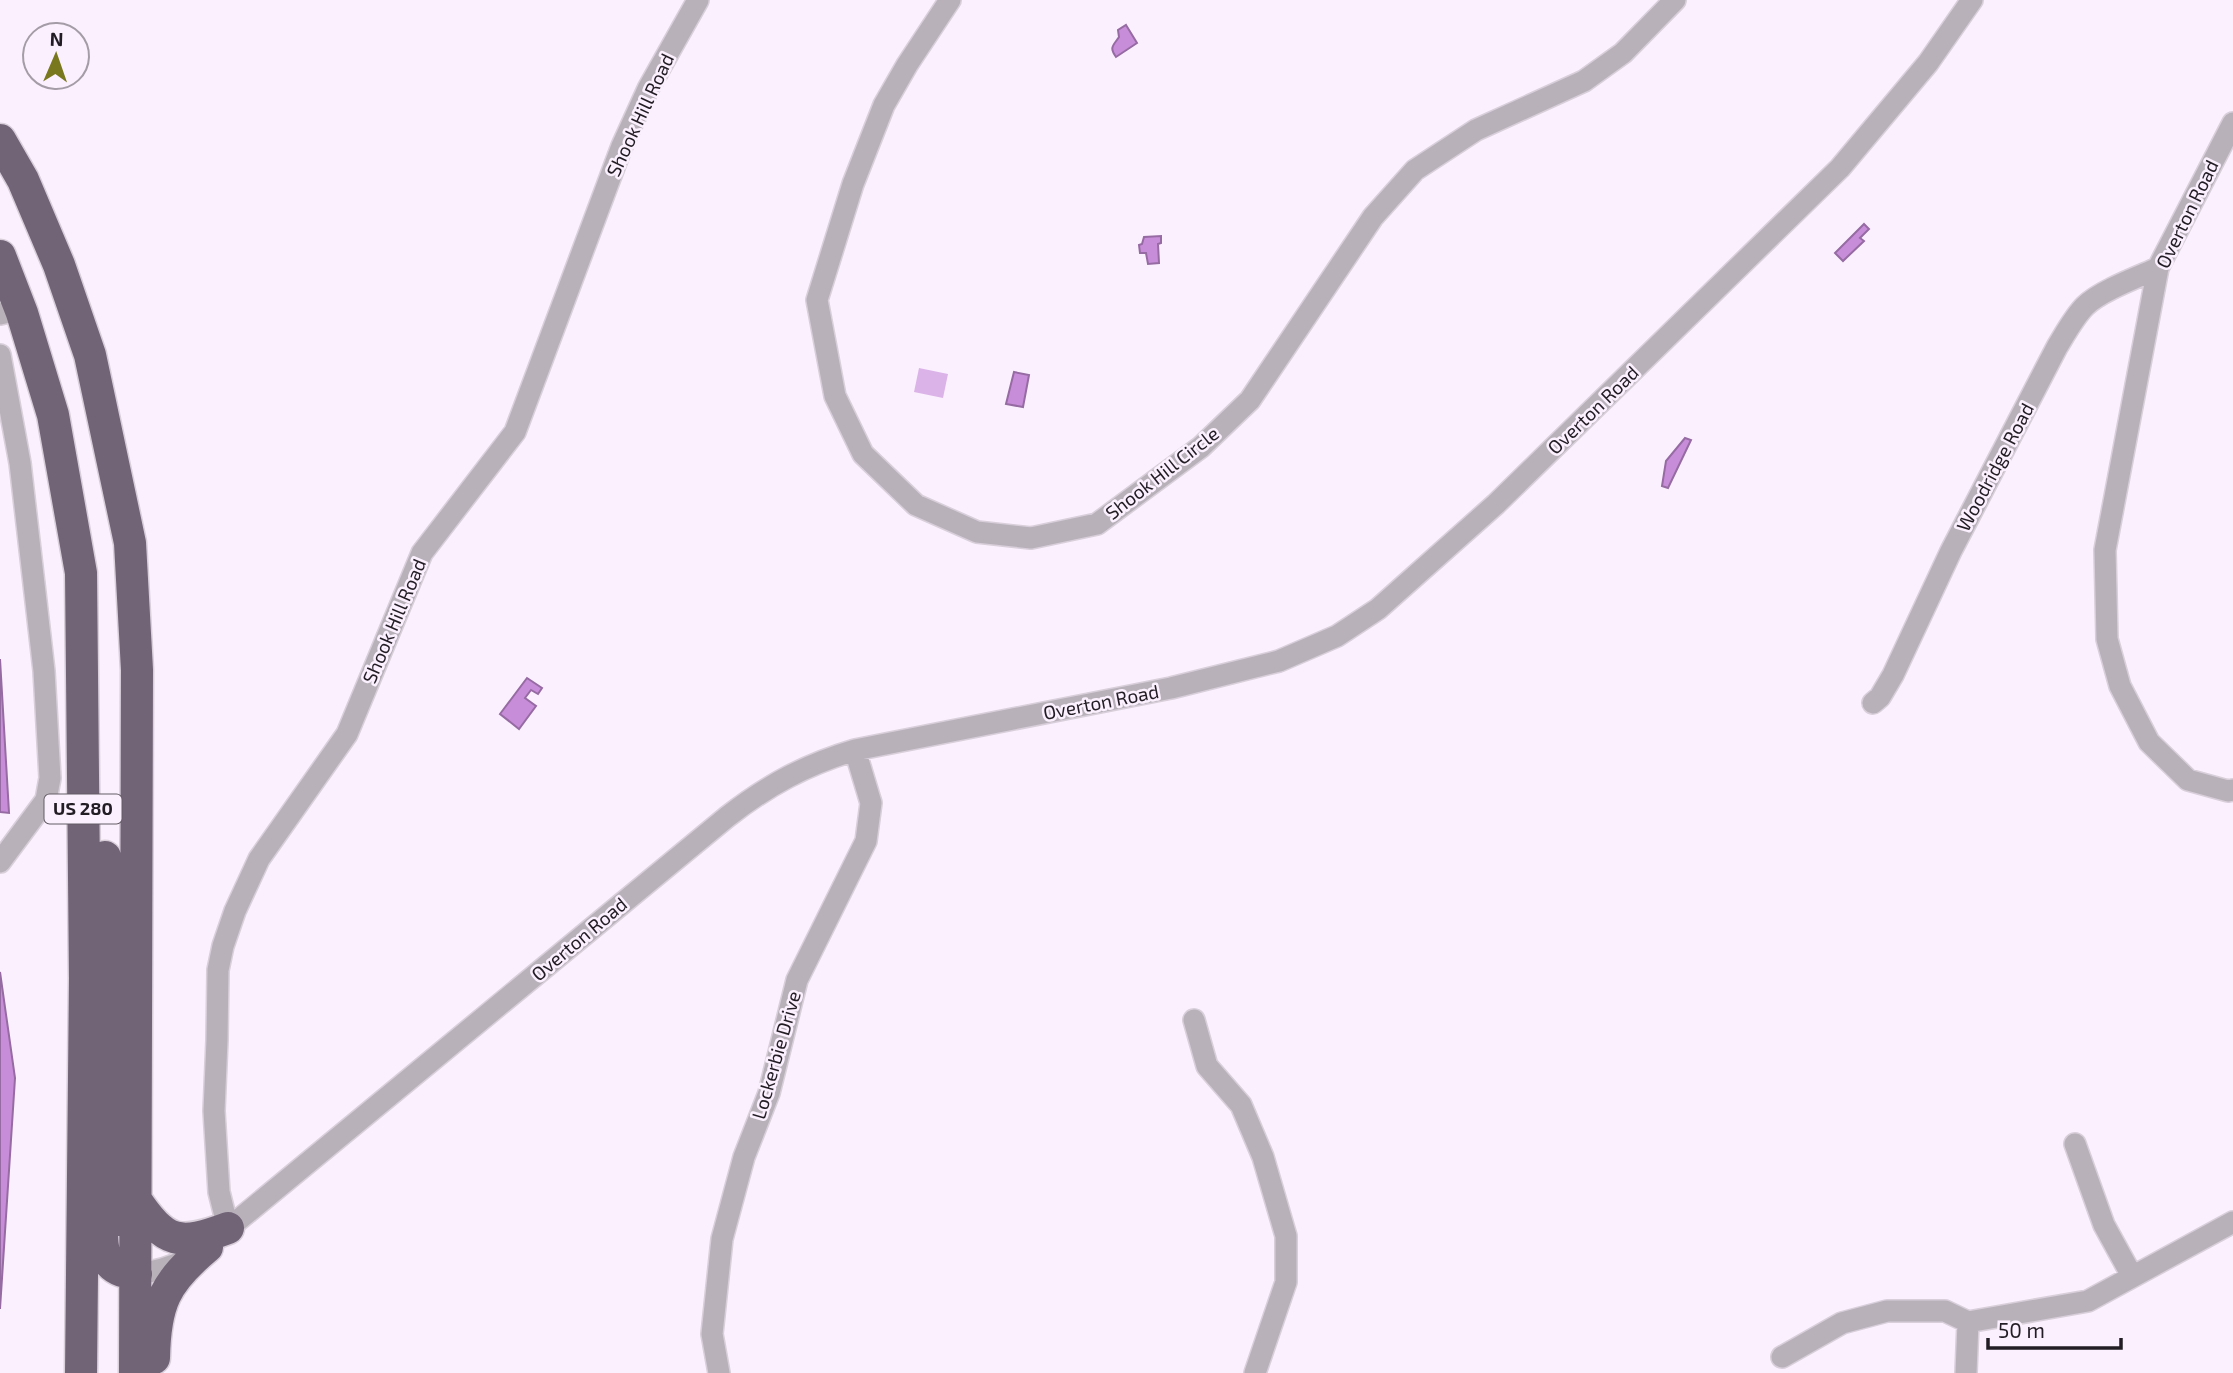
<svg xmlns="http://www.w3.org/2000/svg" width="2233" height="1373" viewBox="0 0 2233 1373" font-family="'Exo 2',sans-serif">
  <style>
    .pitch { fill: #dcb3e8 }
    .water { fill: #c88dd9; stroke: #966ba3; stroke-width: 2 }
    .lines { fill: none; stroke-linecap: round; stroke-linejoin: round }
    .minor-casing { stroke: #d8cfdb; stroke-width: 24 }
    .highway-casing { stroke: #d8cfdb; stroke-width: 35 }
    .minor { stroke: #b8b1ba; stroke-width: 21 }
    .highway { stroke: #726477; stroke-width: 32 }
    .labels { text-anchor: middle; stroke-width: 5; stroke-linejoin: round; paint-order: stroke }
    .shield { fill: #fbf1fe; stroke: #635c65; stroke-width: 2 }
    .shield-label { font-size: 18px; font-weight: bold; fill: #221c24 }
    .street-label { font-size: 19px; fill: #221c24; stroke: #fbf1fe }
  </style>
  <rect width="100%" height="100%" fill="#fbf1fe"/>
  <path class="pitch" d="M919,368L948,374L943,398L914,392Z"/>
  <path class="water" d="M1126,25L1137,43L1116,57C1109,47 1113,46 1119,37L1118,30Z
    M1864,224L1869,229L1860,238L1864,241L1843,261L1835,253Z
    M1161,236V243L1158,244L1159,263L1148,264L1146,253H1140L1139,245L1142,244L1144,237Z
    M1014,372L1029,375L1023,407L1006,404Z
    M1685,438L1691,440L1668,488L1662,486L1666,461Z
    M0,659L9,813L0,812Z
    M527,678L542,688L538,694L531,690L525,698L536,706L519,729L500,714Z
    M0,972L15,1078L0,1309Z"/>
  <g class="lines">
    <defs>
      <path id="minor" d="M950,0L907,65L884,105L853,184L817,300L835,396L863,454L916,505L977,532L1031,538L1097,524L1201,447L1250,400L1373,217L1415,170L1476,130L1584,81L1623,53L1675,0
        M2233,123L2158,268L2105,550L2107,639L2120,686L2149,742L2188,780L2228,791L2233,790
        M0,314L21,309
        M0,355L20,463L34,584L44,671L50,778L46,800L0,862
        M1873,703L1880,697L1893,675L1951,551L2057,347C2065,334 2074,317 2085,306C2100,291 2138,277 2158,268
        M1194,1020L1207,1066L1241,1105L1263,1157L1286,1236V1282L1255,1373
        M2075,1144L2104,1225L2132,1276
        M228,1228L219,1192L214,1111L217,1040L218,970L223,946L235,911L259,859L347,734L422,553L515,432L622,146L648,89L698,0
        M219,1236L727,817C768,785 805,765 855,750L1171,688L1279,661L1337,636L1378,609L1496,504L1840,168L1928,63L1972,0
        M136,1274C155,1272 170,1268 187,1259
        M1782,1357L1842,1323L1887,1311H1945L1968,1322L2088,1301L2233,1222
        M719,1373L712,1334L722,1239L744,1157L769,1093L797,980L866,841L871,803L855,750
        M1966,1373L1968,1322"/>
      <path id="highway" d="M0,140L23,180L59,265L90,355L130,543L137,670L135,1373
        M0,256L22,313L53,415L81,573L85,978L81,1373
        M105,857C107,925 108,993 109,1061C109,1104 97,1184 118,1220L126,1218L136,1200
        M136,1200C165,1244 180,1246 228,1228
        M102,1212C102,1243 97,1270 136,1274
        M154,1358C155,1303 165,1282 207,1247"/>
    </defs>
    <use href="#minor" class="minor-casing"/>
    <use href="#highway" class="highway-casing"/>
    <use href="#minor" class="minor"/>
    <use href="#highway" class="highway"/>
  </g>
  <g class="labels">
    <rect class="shield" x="44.5" y="794.5" width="77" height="29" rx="5"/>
    <g class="shield-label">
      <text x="83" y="815">US 280</text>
    </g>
    <g class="street-label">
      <text transform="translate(640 115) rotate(-65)" y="7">Shook Hill Road</text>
      <text transform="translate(2187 214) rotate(-64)" y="7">Overton Road</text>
      <text transform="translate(1593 410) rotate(-44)" y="7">Overton Road</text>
      <text transform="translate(1995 467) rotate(-62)" y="7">Woodridge Road</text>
      <text transform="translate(1162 473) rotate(-38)" y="7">Shook Hill Circle</text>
      <text transform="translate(394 621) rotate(-67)" y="7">Shook Hill Road</text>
      <text transform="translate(1101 702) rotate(-11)" y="7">Overton Road</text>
      <text transform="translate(579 939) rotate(-40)" y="7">Overton Road</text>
      <text transform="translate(776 1055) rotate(-74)" y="7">Lockerbie Drive</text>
    </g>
  </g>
  <g transform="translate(56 56) rotate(2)"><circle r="33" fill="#fbf1fe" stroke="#a49ca7" stroke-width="2"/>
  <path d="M0-5L12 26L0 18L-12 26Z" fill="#7a781f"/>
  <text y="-10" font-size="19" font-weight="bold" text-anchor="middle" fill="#221c24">N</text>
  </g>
  <path d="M1988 1338v10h133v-10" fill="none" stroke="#221c24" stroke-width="3.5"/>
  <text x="1998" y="1338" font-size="21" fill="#221c24" stroke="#fbf1fe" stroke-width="5" paint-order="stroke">50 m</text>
</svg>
